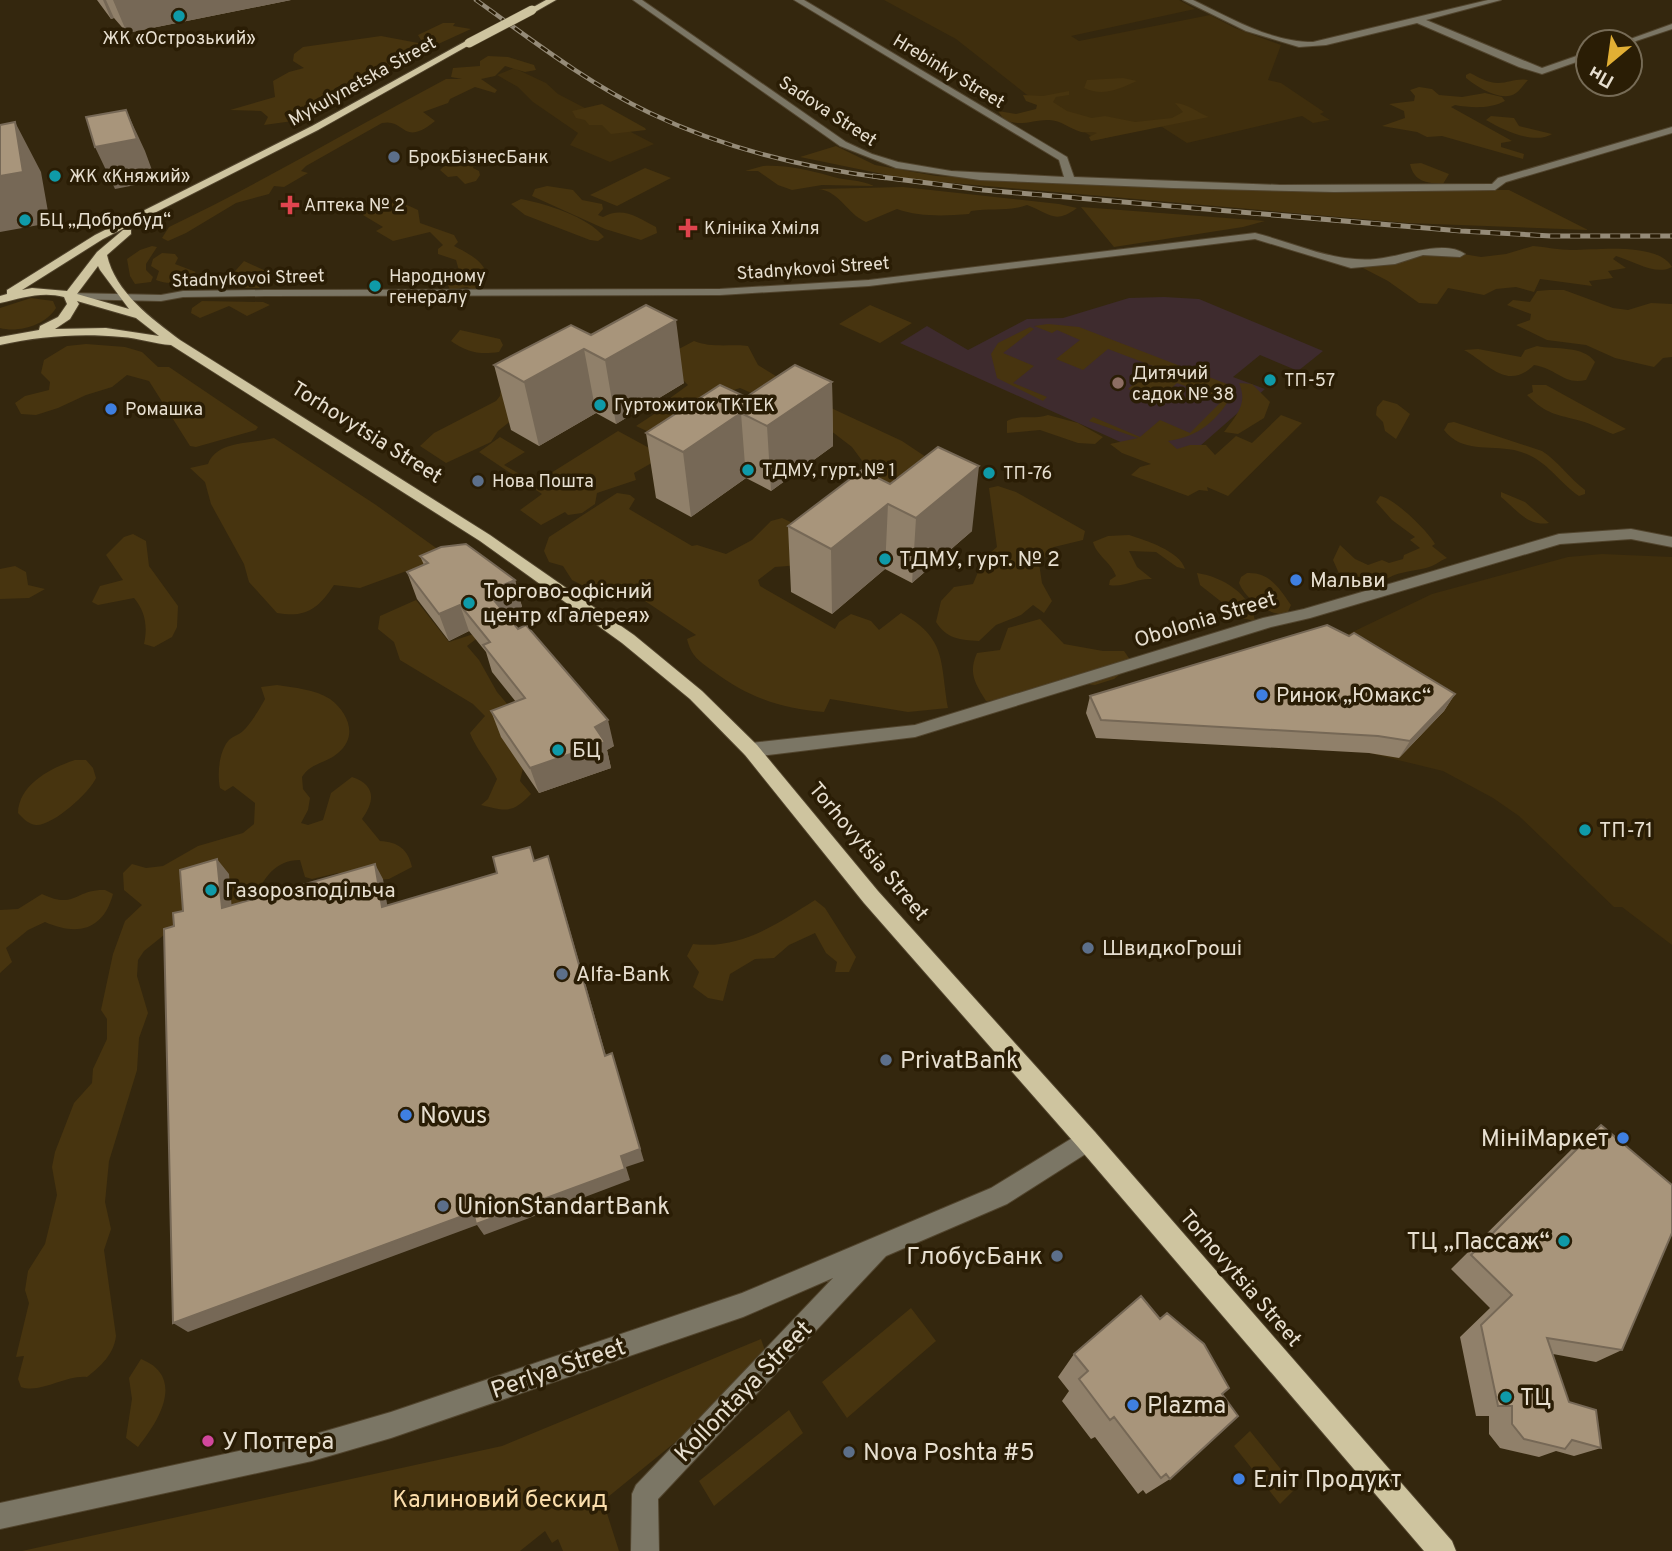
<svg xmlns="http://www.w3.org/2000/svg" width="1672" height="1551" viewBox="0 0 1672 1551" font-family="Overpass,sans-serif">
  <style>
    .built { fill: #3f2e0d }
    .education { fill: #3e2b2e }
    .green { fill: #47340f }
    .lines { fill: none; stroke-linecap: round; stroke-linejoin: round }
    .minor-casing { stroke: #51442d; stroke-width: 2 }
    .major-casing { stroke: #51442d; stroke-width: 2 }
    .minor { fill: #7b7665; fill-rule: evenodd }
    .major { fill: #cec49f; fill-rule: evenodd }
    .rail-far1-casing { stroke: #958b78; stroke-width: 4.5 }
    .rail-casing { stroke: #958b78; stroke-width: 5 }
    .rail-far1 { stroke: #2a1d05; stroke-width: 2.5; stroke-dasharray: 8; stroke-linecap: butt }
    .rail { stroke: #2a1d05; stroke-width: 3.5; stroke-dasharray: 10; stroke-linecap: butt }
    .major-bridge-casing { stroke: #51442d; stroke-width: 10; stroke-linecap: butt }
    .major-bridge { stroke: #cec49f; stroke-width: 9 }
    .wall { fill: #90806a }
    .shaded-wall { fill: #766856 }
    .building { fill: #a8957b; stroke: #766856; stroke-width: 2 }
    .culture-dot { fill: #0f9aa8; stroke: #2a1d05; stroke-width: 2.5 }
    .service-dot { fill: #5c6f8a; stroke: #2a1d05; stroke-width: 2.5 }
    .health-dot { fill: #e0444e; stroke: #2a1d05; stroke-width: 2.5 }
    .education-dot { fill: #8d6e63; stroke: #2a1d05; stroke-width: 2.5 }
    .shop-dot { fill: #3f7fe0; stroke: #2a1d05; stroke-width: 2.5 }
    .hotel-dot { fill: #d1479c; stroke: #2a1d05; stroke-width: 2.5 }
    .labels { text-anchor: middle; stroke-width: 7; stroke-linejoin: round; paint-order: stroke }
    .far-poi-label { font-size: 18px; fill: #e7dfd0; stroke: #2a1d05; text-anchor: start }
    .far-street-label { font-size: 18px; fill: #e7dfd0; stroke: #2a1d05 }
    .street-label { font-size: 21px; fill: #e7dfd0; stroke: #2a1d05 }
    .poi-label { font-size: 21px; fill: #e7dfd0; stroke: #2a1d05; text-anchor: start }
    .near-poi-label { font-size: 24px; fill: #e7dfd0; stroke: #2a1d05; text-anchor: start }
    .near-street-label { font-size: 24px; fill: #e7dfd0; stroke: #2a1d05 }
    .near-park-label { font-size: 24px; fill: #faddab; stroke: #2a1d05 }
  </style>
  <rect width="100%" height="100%" fill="#34270e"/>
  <path class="built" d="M884,0H1179L1195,9L1071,36L1079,41L1210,15L1235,28L1281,45L1268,80L1281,83L1324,112L1320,114L1330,120L1313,123L1302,116L1187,143L1159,125L1097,140L1031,98L956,39Z
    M514,68L546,83L558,94L654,144L610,162L570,145L578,133L533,102L518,87L497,75Z
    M1602,554L1672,557V945L1622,907H1614L1519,816L1493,798L1443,771L1369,753L1342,637L1432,594L1568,557Z"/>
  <path class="education" d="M1164,297L1199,299L1323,351L1298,371L1260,355L1233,377L1265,389L1176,467L900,343L927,326L968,350L1027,319L1063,318L1129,298Z"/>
  <path class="green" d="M443,23H455L453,26L471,29L436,45L421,40L418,35Z
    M381,36L429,45V47L380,72L360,87L314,113L293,121L264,125L268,117L261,111L230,110L275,97L273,81L289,72L304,68L293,61L294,54L303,47Z
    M488,56L508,57L534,65L536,70L525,72L505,66L495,76L481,79L497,90L495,93L475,87L450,99L448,103L423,112L435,121C402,148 406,118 382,123L306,166L301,171L308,173L284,187L274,186L269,194L236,203L186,233L168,241L162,238L169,227C263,182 353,128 446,79H462L451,77L453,68L480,66V61Z
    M1470,73C1478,77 1488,83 1498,83C1509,83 1516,78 1528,80C1524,84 1520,90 1516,93C1502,103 1477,87 1466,78V75Z
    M1123,78L1137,81C1119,89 1103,97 1084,88L1087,80Z
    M1419,87L1432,89L1439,95L1462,97L1485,93L1502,97L1505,101C1490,109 1471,108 1455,105L1451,107L1512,141L1501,143V147L1524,154L1523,159L1442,136L1427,137L1417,132L1382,126L1405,118L1404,111L1389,104L1414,101L1415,96L1410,90Z
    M1069,91V95L1056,97L1053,102L1067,111L1092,118L1105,116L1135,122L1172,118L1183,112L1175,103C1187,103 1198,113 1209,117L1091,141L1089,137L1097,133C1091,131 1087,133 1081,132C1070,129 1061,120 1049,120C1032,119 1010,132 998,111L1016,114L1036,109L1037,105L1026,101L1023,95L1043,96Z
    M602,104L645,128L646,130L611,134L602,125H589L585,120L576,118L572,111Z
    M1491,116L1514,118L1519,126L1552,134C1534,145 1503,130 1486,120Z
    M836,146L875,165L936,176L1212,190H1509L1588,230L1407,223L907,179L800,157Z
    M457,161L474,164L473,168L479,171L480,175L476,181L465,184L457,176L448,177L440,170L445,165Z
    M1421,163L1449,174L1443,184C1427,183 1414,182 1410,164Z
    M763,166C788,165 807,170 830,176C845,181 859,179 874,186L822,185L792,190L778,185L758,171H745Z
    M645,168L671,178L617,206L590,195Z
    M547,186L573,190L582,200L602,204L603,209L598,215L603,217C623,206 638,218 656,227L657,233L641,240L605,229L532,196L535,189Z
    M903,187L1059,204L1077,208C1054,225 1050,213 1027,205C1008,212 991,208 971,211L969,214C945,216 919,217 897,209L866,222C847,214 840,191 818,189Z
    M385,195L418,210L420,223L454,235L458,242L454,246C472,255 502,271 476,291L467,287L450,290L448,285L466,279L460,274L456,260L438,254V249L443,245L430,232L393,241L376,231L383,227L363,215L368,204Z
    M521,199C546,204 587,216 604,237L598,241L590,240L525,215L511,204Z
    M1081,207L1253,220L1265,221L1243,227L1114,247Z
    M152,246L157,247L146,264V270L153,277L151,282L135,284L130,276L127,259L140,250Z
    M1533,246C1546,247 1559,250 1572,250C1597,250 1658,242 1672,267C1656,276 1633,261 1616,256L1613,259L1626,268L1608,271L1613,278L1589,281L1592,286L1540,279L1534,292L1516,287L1496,289L1484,295L1448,288L1437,304L1419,303L1388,281L1363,268L1409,256L1415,251L1439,250L1481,257L1506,254Z
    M162,253L175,254L178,258L175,264L196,272C183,283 171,286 156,280L159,271L151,266L153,259Z
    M244,261L270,273L259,288L195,287L196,281L210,274L229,278Z
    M1549,290H1564L1613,308L1628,310L1651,303L1672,304V357L1663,358L1654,367L1615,358L1586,345L1547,340L1516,325L1530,320L1531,314L1507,305L1513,300L1530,302L1537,291Z
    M31,298L53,301L56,308C46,325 19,333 0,328V308Z
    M202,301L263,302L270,305L247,316L229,306L200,318L191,313L192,308Z
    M870,305L912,323L880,343L839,324Z
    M1048,324L1079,327L1227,384L1233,393C1219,419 1199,437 1168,441L1177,449L1190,445H1206L1215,455L1236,436L1252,443L1281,415L1302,423L1228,496L1207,487L1208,491L1199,490L1188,496L1131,475L1140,467L1151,464L1122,453L1110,444L1138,438L1089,421L1093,417L1140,437L1160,420L1190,433L1223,400L1177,383L1158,400L1128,389L1153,366L1108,349L1083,370L1056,359L1080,340L1057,330L1052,333L1034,326Z
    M1030,327L1034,329L1003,353L1034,366L1013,383L1047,397L1043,401L997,378L991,354L998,343Z
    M460,330L500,339L503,345L499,352C479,355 467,352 451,341Z
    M694,341C710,348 729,344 748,346L758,365L816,401L902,441L926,457L899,499L866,474L863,462L852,447L822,424L740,388L727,392L670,442L636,426L662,409V404L688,385L681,378L675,351Z
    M86,344L125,347L142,352L158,367H169L258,427L256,430L196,447L190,446L149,381L127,375L112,387L86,395L58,408L36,415L21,414L15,403L25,396L49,390L50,382L41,373L44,360L67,346Z
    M1537,346C1556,350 1583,345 1595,362L1586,380C1563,385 1558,369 1534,365C1507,392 1488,363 1464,350L1478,349L1521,357L1525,350Z
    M502,380L518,415L498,431L491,442L446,463L420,446L434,433L496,401L500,396Z
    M1239,383L1252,384L1270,402L1264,418L1238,434L1224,432C1237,414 1248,404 1239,383Z
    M1546,385L1626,429L1613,434C1603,430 1592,424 1581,421C1556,414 1547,415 1527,395L1533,392L1532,385Z
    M1383,400L1397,404L1410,414L1396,439L1385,431L1383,422L1376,415L1377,407Z
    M1048,415L1078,423L1103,437L1095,444L1078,443L1040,430L1007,433V421C1020,414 1033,420 1048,415Z
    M1454,422L1542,451C1558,461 1569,478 1585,490V494L1579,496C1555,479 1546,457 1514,450C1488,445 1462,453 1444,430L1448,423Z
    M618,431L664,456L634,473L636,480L597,493L595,504L582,513L568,515L565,512L541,525L520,510L542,494L479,452L500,437L525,452L504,465L535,483Z
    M274,438L376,505L446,555L425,571L412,569L360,588L334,585C318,609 306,618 277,613L249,582L244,564L211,504L205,482L190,468L208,464C217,440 252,444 274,438Z
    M998,486L1016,492L1085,531L1083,540L1054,547L1039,563L1042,583L1052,601L1044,613L1033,605L1021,615L996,625L979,641C960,640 947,639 936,622L941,601L954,587L973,584L984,558L997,547L989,488Z
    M1501,492L1525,502L1549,523C1528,527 1517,510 1501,497Z
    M617,493L630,495L635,499L629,509L692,546L697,545L726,554L752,540L771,521L782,518L812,532L813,564L775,567L758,580L760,586L835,629L839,622L851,614L871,621L879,630L901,613C947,638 940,661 948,708L908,712L830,699L824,712C782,709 747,697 713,671C699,661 691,656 687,639L696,635L624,587L592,590L572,580L563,566L549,562L544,551L549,537Z
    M1380,496C1394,498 1428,531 1435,544L1432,546L1447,558C1439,561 1435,566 1426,568C1411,572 1396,571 1382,582H1370L1350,588L1341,578L1333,560L1340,545L1355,559L1368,565L1382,560L1389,563L1403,559L1404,555L1420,548L1410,540L1415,537L1392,520L1376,502Z
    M133,534L146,541L149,566L178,606L177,627L172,637L154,647L144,644C148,626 145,611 134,598L98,605L92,602L100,586L123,580L106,555L124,537Z
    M1129,535C1145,540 1180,551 1185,569L1177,567L1156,552L1129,551L1137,567L1152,579C1136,578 1124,588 1109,585L1110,580L1116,576C1111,562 1096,555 1093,542L1108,536Z
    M15,566L26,572L28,585L45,589L29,598L0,599V569Z
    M1197,573C1223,577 1251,594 1255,621L1242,618L1200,585Z
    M1247,573C1270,572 1279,588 1291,605L1287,614C1269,616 1246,600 1239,583L1241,577Z
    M416,600L449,642L489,629L467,646L479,660L497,692L514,712L525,760L520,781L531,794C512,814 506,811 481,805L488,799L497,779C489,762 477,751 470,733L485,716L473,704L400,660L394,642L378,629L380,616Z
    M1040,619L1064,644L1103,651H1124L1133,664L1114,679L1095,685L1065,682L1017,699L986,701C975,683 968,673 977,653L1000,650L1008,628Z
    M277,685C294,688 315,689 330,699C349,713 358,737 338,753C327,763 310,763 302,777L303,789L310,798L308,810L301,823L308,825L323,820L331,793L352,777C376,785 375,801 362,819L380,841C398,842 408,849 412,867L389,879L354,882L338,873L312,879L305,877L300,860C273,860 262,881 252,904L169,931L144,951L138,960L137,976L148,1013L139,1038L137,1070L109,1161L105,1202L111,1229L104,1250L116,1336C114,1354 101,1366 87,1377C65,1375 41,1394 21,1387L18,1379L24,1356L16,1357L29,1303L25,1290L28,1271L45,1244L57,1195L52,1167L55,1152L74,1103L92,1083L93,1069L107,1039V1019L101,1010L113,954L125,921L142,905L124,890L123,873L132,864L146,868L163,866L198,846L243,833L254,824L255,803L233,786L225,791L220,788C217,774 219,751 229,740C233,736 239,735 243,731C249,726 261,707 265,699L261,687Z
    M75,760H86L93,768L96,778C90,792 53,826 36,825C28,824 24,819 18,813C19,784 51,768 75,760Z
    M105,890L113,894C103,931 77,936 45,922L28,930L6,948L12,962L0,973V910L18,909L42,894C75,910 75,889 105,890Z
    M815,900L825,908L856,957L849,972H835L837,962L826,953L815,933L789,945L774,958L755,959L730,974L723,1001L708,998L693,987L699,972L687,956L693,944C740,950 777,924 815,900Z
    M911,1308L936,1341L847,1418L822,1382Z
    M761,1339L770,1365L603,1501L619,1551H563L558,1539L552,1543L545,1531L520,1551H22L502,1446Z
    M141,1359C186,1377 159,1421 138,1447L126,1438L132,1399L129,1378Z
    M789,1410L803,1433L714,1506L699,1481Z
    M1250,1431L1296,1488L1280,1504L1234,1446Z"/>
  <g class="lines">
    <defs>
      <path id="minor" d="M633,0H642L846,142L872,154L898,162L951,171L1064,177L1059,160L794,0H804L1067,157L1074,177L1280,185L1492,184L1498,178L1672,127V133L1506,182L1495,190L1334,192L1173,188L980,180L896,168L840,146Z
        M1183,0H1193C1231,18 1270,42 1313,42L1488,0H1501L1426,20L1542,68L1588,52V58L1542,74L1519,67L1417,23L1326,45L1299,47L1246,31Z
        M1672,24V29L1630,43L1622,42Z
        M1255,233C1295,243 1334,263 1376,259C1400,257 1444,239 1465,254L1460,257L1423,255L1395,264L1351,268L1255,239L869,286L720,295L265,296L183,297L161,301L69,299L63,296L69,293L161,295L183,291L265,290L720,289L869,280Z
        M1631,529L1672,537V547L1631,539L1560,544L1310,618L1271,627L915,737L751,757L745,755L742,750L745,745L751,743L915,725L1263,618L1304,609L1559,534Z
        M1087,1129L1095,1132L1098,1140L1095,1148L1007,1204L886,1256L658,1499L659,1551H631L632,1494L636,1485L833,1278L743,1317L391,1438L312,1461L0,1529V1503L312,1435L391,1412L742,1293L991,1188Z"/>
      <path id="major" d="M546,0H556L535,12L528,10Z
        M466,41L473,43L318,130L103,239L22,290L32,288L67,291L97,252L123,230H131V234L107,255C115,292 152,319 180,340L490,535L634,635L702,691L757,745L878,891L1095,1132L1452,1541L1456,1551H1424L1079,1148L864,903L745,755L690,699L622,643L480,541L171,345C155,344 138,338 122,337C80,333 41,336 0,345V337L39,330L40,326L58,317L67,304L64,297C42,291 22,298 0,303V296L7,294V290L95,235L312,126ZM98,266L100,270L129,309L77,294ZM77,301L136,318L159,336L106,328L55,329L70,319L79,304Z"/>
    </defs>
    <use href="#minor" class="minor-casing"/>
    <use href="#major" class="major-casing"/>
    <use href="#minor" class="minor"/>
    <use href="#major" class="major"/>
    <defs>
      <path id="rail-far1" d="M476,0C532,40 587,83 650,113C723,148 805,168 885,178"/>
      <path id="rail" d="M873,176L983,190L1461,231L1551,236H1672"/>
    </defs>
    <use href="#rail-far1" class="rail-far1-casing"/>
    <use href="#rail" class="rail-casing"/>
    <use href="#rail-far1" class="rail-far1"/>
    <use href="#rail" class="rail"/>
    <defs>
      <path id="major-bridge" d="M469,43L532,10"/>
    </defs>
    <use href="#major-bridge" class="major-bridge-casing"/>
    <use href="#major-bridge" class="major-bridge"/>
  </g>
  <path class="wall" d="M97,0H291L127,33L114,18L111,19Z
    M571,325L684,383L616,424L596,413L539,446L511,430L494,365Z
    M832,382L833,446L771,491L746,478L691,517L656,498L646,433L746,397Z
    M862,470L972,531L912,583L885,569L832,614L791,592L788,526Z
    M420,556L515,580L522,607L506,614L614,746L607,750L611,768L539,793L501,737L491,711L516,702L492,672L486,652L469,631L449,641L417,599L407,572L424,565Z
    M1455,694L1444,711L1399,758L1369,753L1096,738L1086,713L1090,696Z
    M1601,1125L1622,1350L1596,1362L1553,1354L1569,1402L1601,1448L1574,1456L1556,1451L1539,1457L1500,1448L1489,1434V1416H1476L1460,1337L1490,1308L1451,1269L1579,1142Z
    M1160,1319L1222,1394L1170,1479L1146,1494L1143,1490L1138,1494L1095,1437L1091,1439L1062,1401L1069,1391L1058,1377L1074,1354Z"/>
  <path class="shaded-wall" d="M103,0H106L114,18L111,19Z
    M113,0H291L127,33Z
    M126,110L145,151L156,181L115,189L95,147Z
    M15,122L41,172L50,223L0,232V176Z
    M676,320L684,383L616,424L605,360Z
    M584,349L596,413L539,446L524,382Z
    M832,382L833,446L771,491L767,426Z
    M741,413L746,478L691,517L683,452Z
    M979,466L972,531L912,583L916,518Z
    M888,504L885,569L832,614L831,549Z
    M515,580L522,607L496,619L487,592Z
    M460,605L469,631L449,641L439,614Z
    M1455,694L1444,711L1399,758L1410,741Z
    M608,720L614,746L607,750L611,768L539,793L530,768Z
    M548,856L553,872L610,1069L605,1056Z
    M217,859L229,874L233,923L222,908Z
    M375,864L383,879L390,922L382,907Z
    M612,1053L644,1161L626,1167L630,1180L484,1235L477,1225L188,1332L173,1323L621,1156Z"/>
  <path class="building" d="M126,110L137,139L95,147L86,117Z
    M15,122L23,172L0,176V125Z
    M646,305L676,320L605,360L584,349L524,382L494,365L571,325L591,335Z
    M795,365L832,382L767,426L741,413L683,452L646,433L720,385L746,397Z
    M938,447L979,466L916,518L888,504L831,549L788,526L862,470L890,484Z
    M466,544L515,580L487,592L518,629L526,625L608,720L595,727L605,742L530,768L491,711L525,698L483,645L490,642L460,605L439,614L407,572L428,563L420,556L441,547Z
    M1327,625L1349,636L1354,633L1455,694L1410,741L1378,736L1101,720L1090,696Z
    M530,847L534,861L548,856L605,1056L612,1053L640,1149L621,1156L625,1169L476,1224L473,1212L173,1323L164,929L174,926L173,913L183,911L180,870L217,859L222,908L375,864L382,907L497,873L493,857Z
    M1601,1125L1672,1185V1233L1622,1350L1547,1338L1569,1402L1596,1410L1601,1448L1572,1440L1565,1449L1524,1439L1512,1424V1406H1498L1481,1325L1512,1295L1471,1255Z
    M1141,1296L1160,1319L1167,1313L1204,1344L1229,1388L1222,1394L1238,1416L1170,1479L1166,1474L1161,1478L1114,1417L1110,1420L1079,1379L1088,1371L1074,1354Z"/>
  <g class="culture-dot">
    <circle cx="179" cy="16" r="7"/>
    <circle cx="55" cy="176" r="7"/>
    <circle cx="25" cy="220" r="7"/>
    <circle cx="375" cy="286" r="7"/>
    <circle cx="1270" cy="380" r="7"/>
    <circle cx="600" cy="405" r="7"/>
    <circle cx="748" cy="470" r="7"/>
    <circle cx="989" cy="473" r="7"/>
    <circle cx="885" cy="559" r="7"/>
    <circle cx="469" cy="603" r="7"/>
    <circle cx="558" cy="750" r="7"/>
    <circle cx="1585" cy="830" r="7"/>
    <circle cx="211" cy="890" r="7"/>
    <circle cx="1564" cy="1241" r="7"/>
    <circle cx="1506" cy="1397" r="7"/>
  </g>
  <g class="service-dot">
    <circle cx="394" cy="157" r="7"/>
    <circle cx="478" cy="481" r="7"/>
    <circle cx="1088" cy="948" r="7"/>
    <circle cx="562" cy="974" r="7"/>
    <circle cx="886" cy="1060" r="7"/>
    <circle cx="443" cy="1206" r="7"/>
    <circle cx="1057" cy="1256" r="7"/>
    <circle cx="849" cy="1452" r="7"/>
  </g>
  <g class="health-dot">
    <path d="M286.5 194.5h7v7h7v7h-7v7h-7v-7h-7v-7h7z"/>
    <path d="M684.5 217.5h7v7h7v7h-7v7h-7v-7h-7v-7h7z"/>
  </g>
  <circle class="education-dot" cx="1118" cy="383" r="7"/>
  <g class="shop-dot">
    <circle cx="111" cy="409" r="7"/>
    <circle cx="1296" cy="580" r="7"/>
    <circle cx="1262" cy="695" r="7"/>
    <circle cx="406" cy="1115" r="7"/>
    <circle cx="1623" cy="1138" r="7"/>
    <circle cx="1133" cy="1405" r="7"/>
    <circle cx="1239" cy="1479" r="7"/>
  </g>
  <circle class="hotel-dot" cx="208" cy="1441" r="7"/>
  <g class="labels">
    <g class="far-poi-label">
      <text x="179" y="44" text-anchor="middle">ЖК «Острозький»</text>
      <text x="408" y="163">БрокБізнесБанк</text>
      <text x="69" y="182">ЖК «Княжий»</text>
      <text x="304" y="211">Аптека № 2</text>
      <text x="39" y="226">БЦ „Добробуд“</text>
      <text x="704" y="234">Клініка Хміля</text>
      <text x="389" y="282">Народному<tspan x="389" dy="21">генералу</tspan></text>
      <text x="1132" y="379">Дитячий<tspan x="1132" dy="21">садок № 38</tspan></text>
      <text x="1284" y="386">ТП-57</text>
      <text x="614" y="411">Гуртожиток TKTEK</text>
      <text x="125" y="415">Ромашка</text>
      <text x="762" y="476">ТДМУ, гурт. № 1</text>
      <text x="1003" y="479">ТП-76</text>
      <text x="492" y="487">Нова Пошта</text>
    </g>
    <g class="far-street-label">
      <text transform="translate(949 71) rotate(31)" y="6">Hrebinky Street</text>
      <text transform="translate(362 81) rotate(-29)" y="6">Mykulynetska Street</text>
      <text transform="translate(828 111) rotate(33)" y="6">Sadova Street</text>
      <text transform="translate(813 268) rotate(-4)" y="6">Stadnykovoi Street</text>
      <text transform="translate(248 278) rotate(-2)" y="6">Stadnykovoi Street</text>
    </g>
    <g class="street-label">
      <text transform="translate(367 432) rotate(32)" y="7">Torhovytsia Street</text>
      <text transform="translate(1205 619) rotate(-17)" y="7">Obolonia Street</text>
      <text transform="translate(869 851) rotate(50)" y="7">Torhovytsia Street</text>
      <text transform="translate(1241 1278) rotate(49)" y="7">Torhovytsia Street</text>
    </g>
    <g class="poi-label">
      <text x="899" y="566">ТДМУ, гурт. № 2</text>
      <text x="1310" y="587">Мальви</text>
      <text x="483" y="598">Торгово-офісний<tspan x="483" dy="24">центр «Галерея»</tspan></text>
      <text x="1276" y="702">Ринок „Юмакс“</text>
      <text x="572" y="757">БЦ</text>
      <text x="1599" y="837">ТП-71</text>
      <text x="225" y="897">Газорозподільча</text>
      <text x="1102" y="955">ШвидкоГроші</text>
      <text x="576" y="981">Alfa-Bank</text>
    </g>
    <g class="near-poi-label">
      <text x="900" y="1068">PrivatBank</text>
      <text x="420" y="1123">Novus</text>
      <text x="1609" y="1146" text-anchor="end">МініМаркет</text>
      <text x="457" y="1214">UnionStandartBank</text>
      <text x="1550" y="1249" text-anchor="end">ТЦ „Пассаж“</text>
      <text x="1043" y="1264" text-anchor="end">ГлобусБанк</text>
      <text x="1520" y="1405">ТЦ</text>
      <text x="1147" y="1413">Plazma</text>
      <text x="222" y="1449">У Поттера</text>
      <text x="863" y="1460">Nova Poshta #5</text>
      <text x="1253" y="1487">Еліт Продукт</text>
    </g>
    <g class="near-street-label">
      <text transform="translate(558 1368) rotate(-19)" y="8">Perlya Street</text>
      <text transform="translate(743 1391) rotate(-46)" y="8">Kollontaya Street</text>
    </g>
    <g class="near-park-label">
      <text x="500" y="1507">Калиновий бескид</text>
    </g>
  </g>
  <g transform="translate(1609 63) rotate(209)"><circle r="33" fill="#2a1d05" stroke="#766b56" stroke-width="2"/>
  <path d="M0-5L12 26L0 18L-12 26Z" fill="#e2af34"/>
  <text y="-10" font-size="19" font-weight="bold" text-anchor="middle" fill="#e7dfd0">Пн</text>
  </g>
</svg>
